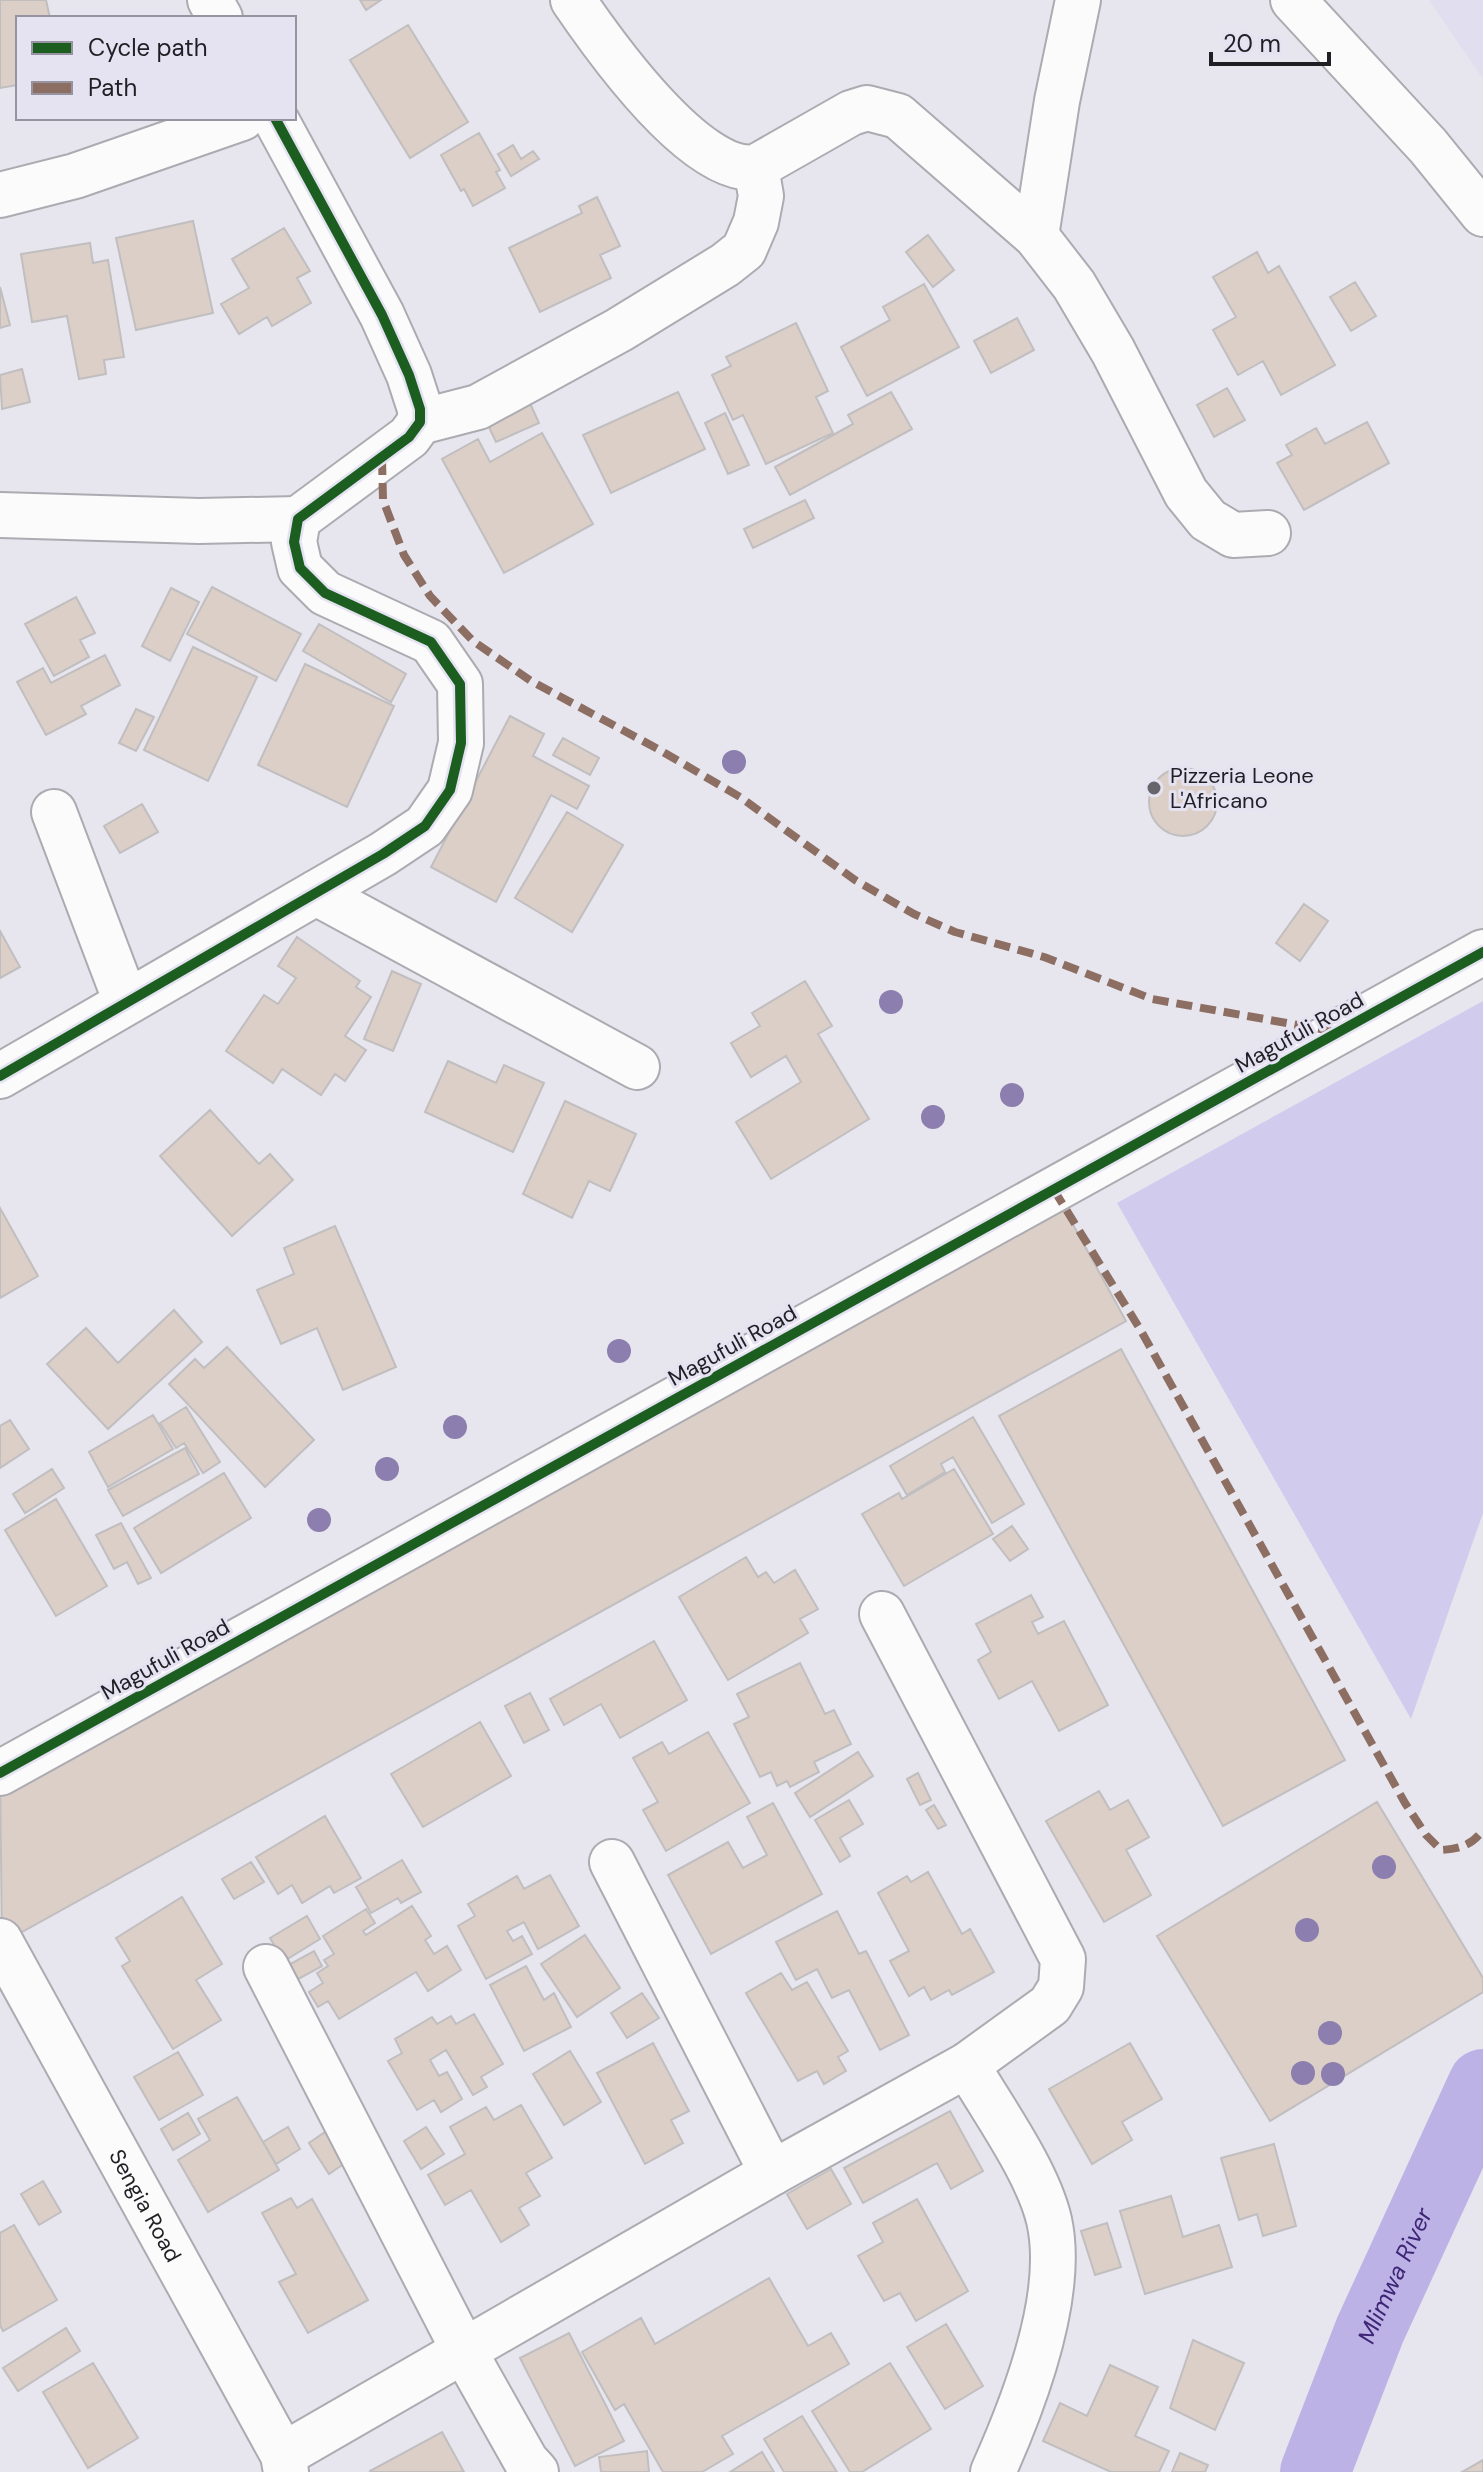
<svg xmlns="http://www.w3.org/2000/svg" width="1483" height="2472" viewBox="0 0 1483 2472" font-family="'DM Sans',sans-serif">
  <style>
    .built { fill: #e1deef }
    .green { fill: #d1cbed }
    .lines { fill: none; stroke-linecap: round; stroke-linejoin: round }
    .river { stroke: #bcb2e6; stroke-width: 70 }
    .building { fill: #dbcfc8; stroke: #c1bec0; stroke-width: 2 }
    .minor-casing { stroke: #acabb1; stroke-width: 48 }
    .tertiary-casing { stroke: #acabb1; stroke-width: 48 }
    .minor { stroke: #fbfbfc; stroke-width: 44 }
    .tertiary { stroke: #fbfbfc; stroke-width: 44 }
    .quiet { stroke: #8d6e63; stroke-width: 8; stroke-dasharray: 16 8; stroke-linecap: butt }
    .cycleway-casing { stroke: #e5e2f2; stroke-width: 15 }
    .cycleway { stroke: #1b5e20; stroke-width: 10 }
    .tree { fill: #8c7eae }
    .poi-dot { fill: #66656b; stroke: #e5e2f2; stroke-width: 3 }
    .labels { text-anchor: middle; stroke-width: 6; stroke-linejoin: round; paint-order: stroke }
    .poi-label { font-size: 22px; fill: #201f24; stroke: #e5e2f2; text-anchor: start }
    .street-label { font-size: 22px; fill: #201f24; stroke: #e5e2f2 }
    .water-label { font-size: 24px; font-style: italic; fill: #3f2576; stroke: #e5e2f2 }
  </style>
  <rect width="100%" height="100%" fill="#e7e6ee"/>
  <path class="built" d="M1429,0H1483V79Z"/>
  <path class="green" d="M1483,1001V1513L1411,1719L1117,1203Z"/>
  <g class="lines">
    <path class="river" id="s1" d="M1315,2472L1370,2330L1483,2084"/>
  </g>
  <path class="building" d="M0,0H46L50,18H18V85L0,88Z
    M360,0H381L366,10Z
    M408,25L468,122L410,158L350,60Z
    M479,133L500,170L496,172L505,188L473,206L464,189L461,191L441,155Z
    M513,145L521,159L533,151L539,159L511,176L498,154Z
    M597,197L620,246L600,255L611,278L540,312L509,248L582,213L579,206Z
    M193,221L213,313L136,330L116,238Z
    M284,228L310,271L297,278L311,303L272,326L267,317L239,334L221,304L249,288L232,259Z
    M928,235L954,270L933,287L906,252Z
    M90,243L93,263L108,260L124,357L104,360L106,374L79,379L67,316L32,322L21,254Z
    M1257,252L1268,273L1279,266L1335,365L1281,395L1263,361L1238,375L1213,330L1236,317L1213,277Z
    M1355,282L1376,316L1351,331L1330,297Z
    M924,284L959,347L867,396L841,347L890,320L883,307Z
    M0,287L10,325L0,328Z
    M1017,318L1034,350L991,373L974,341Z
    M796,323L828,391L816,397L833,433L766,464L743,415L733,420L712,375L731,366L726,357Z
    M22,369L30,402L2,409L0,375Z
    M1227,388L1245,420L1214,437L1197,405Z
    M678,392L705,449L611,493L583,435Z
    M891,392L912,429L790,495L775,467L853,424L848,415Z
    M529,401L539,423L496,442L486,421Z
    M725,413L749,465L728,474L705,423Z
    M1367,422L1389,463L1304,510L1277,463L1292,455L1286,445L1316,428L1325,444Z
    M542,433L593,524L504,573L442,459L478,439L490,462Z
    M805,500L814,518L753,548L744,529Z
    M212,587L301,634L276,681L187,634Z
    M171,588L199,602L170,661L142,646Z
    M76,597L95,633L80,640L89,657L54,676L25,624Z
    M319,624L406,674L391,702L303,651Z
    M193,647L257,677L208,781L144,750Z
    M105,655L120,685L81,706L86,714L46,735L17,682L43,668L51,683Z
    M305,664L394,706L347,807L258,765Z
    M136,709L154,717L136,751L119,743Z
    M510,716L544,734L533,756L589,786L577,809L551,795L496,902L431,867Z
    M563,738L599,758L590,775L553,755Z
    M1149 802a34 34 0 1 1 68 0a34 34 0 1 1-68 0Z
    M142,804L158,832L120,853L104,826Z
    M567,812L623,845L572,932L515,898Z
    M1304,904L1328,921L1300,961L1276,943Z
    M0,931L20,967L0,978Z
    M297,937L360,981L356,987L371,997L345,1036L366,1050L345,1081L335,1074L321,1095L282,1069L273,1083L226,1051L264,995L278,1004L296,978L278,966Z
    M392,971L421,984L393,1051L364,1039Z
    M805,981L832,1026L818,1034L869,1119L771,1179L736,1122L801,1082L786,1056L751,1077L731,1043L760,1026L752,1013Z
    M448,1061L496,1083L504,1065L544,1083L513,1152L425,1112Z
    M565,1101L636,1134L610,1191L589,1181L572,1218L523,1194Z
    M210,1110L259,1164L270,1154L293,1180L232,1236L160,1156Z
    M1054,1190L1126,1321L2,1943L0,1773Z
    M0,1208L38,1276L0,1298Z
    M335,1226L396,1367L343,1390L317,1328L281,1344L257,1290L294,1274L284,1248Z
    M174,1310L202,1342L108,1429L47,1364L86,1328L118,1363Z
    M227,1347L314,1440L265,1487L169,1384L195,1359L204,1368Z
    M1121,1349L1345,1760L1223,1826L999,1416Z
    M186,1407L220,1462L203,1473L184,1443L176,1448L160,1423Z
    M153,1415L173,1449L108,1487L89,1452Z
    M973,1417L1024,1504L992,1523L953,1457L941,1464L945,1472L907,1495L890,1466Z
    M10,1420L29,1449L0,1468V1426Z
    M185,1448L199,1474L123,1516L108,1490Z
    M52,1469L64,1488L25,1513L13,1494Z
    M954,1469L993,1534L904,1586L862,1514L899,1493L902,1499Z
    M224,1473L251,1518L161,1573L134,1528Z
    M56,1499L107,1586L56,1616L5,1530Z
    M121,1523L151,1578L138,1584L127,1562L114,1569L96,1535Z
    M1012,1526L1028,1549L1010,1561L993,1539Z
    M746,1557L758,1577L766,1572L774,1583L795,1570L818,1609L800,1619L808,1633L728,1680L679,1597Z
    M1031,1595L1043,1617L1032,1622L1038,1634L1064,1621L1108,1705L1059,1731L1032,1681L999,1699L978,1660L991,1652L976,1624Z
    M654,1641L687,1700L620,1738L601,1704L564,1725L550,1699Z
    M800,1663L825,1714L834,1710L851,1744L814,1762L819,1772L790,1787L787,1781L777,1786L771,1772L760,1777L734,1724L749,1717L737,1694Z
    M530,1693L549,1730L524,1743L505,1706Z
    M480,1722L511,1776L423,1827L391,1774Z
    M708,1732L750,1803L666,1851L643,1810L658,1802L633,1758L662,1742L669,1754Z
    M858,1752L873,1776L810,1817L795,1793Z
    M918,1773L931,1800L920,1805L907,1779Z
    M1099,1791L1110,1810L1128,1800L1149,1837L1126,1850L1151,1895L1104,1922L1046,1821Z
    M849,1800L863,1824L840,1838L850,1856L840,1862L815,1820Z
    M1377,1802L1483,1978V1992L1270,2121L1157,1936Z
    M773,1803L822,1894L711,1954L668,1875L728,1842L743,1868L767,1855L747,1817Z
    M934,1805L946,1825L938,1829L926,1810Z
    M325,1816L361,1878L334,1893L330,1886L302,1903L292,1885L278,1894L256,1857Z
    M402,1860L421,1892L401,1903L398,1898L371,1913L356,1887Z
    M251,1862L264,1882L234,1899L222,1879Z
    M928,1872L962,1934L970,1929L994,1972L952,1995L949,1990L931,2000L924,1987L909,1996L890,1961L909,1951L878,1893L907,1876L911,1882Z
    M550,1875L579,1926L538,1949L524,1922L507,1931L513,1941L522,1936L532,1954L486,1979L458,1926L475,1916L468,1904L517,1876L524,1889Z
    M182,1897L222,1964L196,1980L221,2020L173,2049L122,1966L130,1961L116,1938Z
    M412,1906L431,1936L425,1940L434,1954L447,1946L461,1970L428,1991L416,1972L339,2019L328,2001L318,2007L309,1992L323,1983L317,1973L328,1966L324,1960L334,1954L323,1936L366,1909L375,1923L363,1931L366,1935Z
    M837,1911L859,1954L866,1951L909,2035L880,2050L849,1990L832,1998L817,1969L796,1980L776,1942Z
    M307,1916L320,1939L284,1961L270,1938Z
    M585,1935L620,1988L577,2017L541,1964Z
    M314,1951L322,1966L293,1982L285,1967Z
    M526,1966L544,2000L554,1993L571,2027L524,2051L490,1985Z
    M781,1973L792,1990L807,1982L848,2051L838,2057L846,2071L824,2084L817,2071L798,2081L746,1993Z
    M642,1993L659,2018L627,2038L611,2013Z
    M474,2014L503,2064L481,2077L487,2087L473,2095L446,2050L430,2060L439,2076L447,2072L462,2099L441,2112L434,2100L417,2110L388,2061L402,2053L395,2039L432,2017L437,2024L451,2016L456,2024Z
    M653,2043L689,2111L671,2120L683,2143L645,2164L597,2073Z
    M1130,2043L1162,2099L1122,2122L1132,2140L1092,2164L1049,2089Z
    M570,2051L601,2102L564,2125L533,2074Z
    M178,2052L203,2095L159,2120L134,2077Z
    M237,2097L279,2170L208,2212L178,2160L210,2140L198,2119Z
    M521,2105L552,2158L526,2173L540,2196L519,2208L529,2225L501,2242L471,2190L445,2205L428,2175L465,2154L450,2127L486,2107L494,2120Z
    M950,2111L983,2171L951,2189L937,2163L863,2203L844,2168Z
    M188,2113L200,2134L173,2150L161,2129Z
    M288,2127L300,2149L276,2164L263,2142Z
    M426,2127L444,2154L421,2169L404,2141Z
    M325,2132L345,2163L329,2174L309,2143Z
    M1274,2144L1296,2226L1263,2236L1257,2214L1239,2220L1221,2158Z
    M831,2169L851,2204L807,2229L787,2194Z
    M43,2181L61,2212L39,2225L21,2194Z
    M1171,2196L1183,2237L1219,2225L1232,2267L1145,2294L1120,2211Z
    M291,2198L297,2208L312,2199L368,2300L308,2333L279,2282L296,2274L262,2213Z
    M917,2199L968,2291L916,2321L900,2293L884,2301L858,2256L883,2242L873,2223Z
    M1107,2223L1121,2267L1095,2275L1081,2231Z
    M14,2225L57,2300L3,2331L0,2325V2233Z
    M769,2278L808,2346L831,2333L849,2364L722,2436L733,2454L702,2472H663L624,2404L615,2410L582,2352L641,2318L655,2344Z
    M946,2324L983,2386L945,2409L907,2347Z
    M66,2328L80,2351L18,2391L3,2368Z
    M569,2333L624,2441L575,2466L520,2358Z
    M1193,2340L1244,2363L1215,2430L1170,2408Z
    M93,2363L138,2438L88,2468L43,2392Z
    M890,2363L931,2429L862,2472H850L812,2411Z
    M1110,2365L1158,2387L1135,2436L1169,2451L1159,2472H1111L1043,2441L1060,2403L1087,2416Z
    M802,2416L837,2472H784L764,2439Z
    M442,2432L464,2472H371L370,2471Z
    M647,2451L649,2472H601L599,2457Z
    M762,2452L774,2472H730Z
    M1180,2453L1208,2465L1205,2472H1172Z
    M1483,2460V2472H1462Z"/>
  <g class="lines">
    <defs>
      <g id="minor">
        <path d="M210,0L220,18"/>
        <path d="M573,0C603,44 697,177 756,167L851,113L867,108L898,116L1036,236L1074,285L1113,351L1186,493L1208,520L1233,535L1268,533"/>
        <path d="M0,195L75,176L242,118"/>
        <path d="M1036,236L1057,101L1078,0"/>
        <path d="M420,422L478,407L619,330L725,265L744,250L756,222L761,196L756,167"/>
        <path d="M0,515L199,521L298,519"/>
        <path d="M54,812L126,1002"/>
        <path d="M316,893L637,1067"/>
        <path d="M0,1076L383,854L425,826L450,790L461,743L460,684L431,642L325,593L300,568L294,542L298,519L409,437L420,422V409L409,375L382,315L275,118"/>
        <path d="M0,1773L1483,952"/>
        <path d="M612,1862L772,2173"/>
        <path id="s2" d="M0,1941L283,2455L286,2472"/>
        <path d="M266,1967L464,2351L526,2461L536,2472"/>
        <path d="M967,2065C993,2110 1037,2170 1049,2220C1066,2295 1024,2403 993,2472"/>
        <path d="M283,2455L772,2173L967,2065L1050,2005L1061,1987L1063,1959L882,1614"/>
      </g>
      <path id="tertiary" d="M1293,0L1428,146L1483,214"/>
    </defs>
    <use href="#minor" class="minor-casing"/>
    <use href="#tertiary" class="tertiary-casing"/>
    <use href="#minor" class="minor"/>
    <use href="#tertiary" class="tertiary"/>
    <path class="quiet" d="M382,459L383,500L404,555L430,596L473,641L531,681L658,749L740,797L855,880L914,914L955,932L1044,957L1152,999L1337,1032
      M1054,1190L1140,1329L1405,1803L1426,1835L1441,1850C1460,1849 1472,1845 1483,1830"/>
    <defs>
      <path id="cycleway" d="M0,1076L383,854L425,826L450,790L461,743L460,684L431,642L325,593L300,568L294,542L298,519L409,437L420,422V409L409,375L382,315L275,118
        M0,1773L1483,952"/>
    </defs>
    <use href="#cycleway" class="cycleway-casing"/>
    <use href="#cycleway" class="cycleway"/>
  </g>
  <g class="tree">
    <circle cx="734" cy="762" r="12"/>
    <circle cx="891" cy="1002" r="12"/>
    <circle cx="1012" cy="1095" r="12"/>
    <circle cx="933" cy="1117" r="12"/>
    <circle cx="619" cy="1351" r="12"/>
    <circle cx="455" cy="1427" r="12"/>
    <circle cx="387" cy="1469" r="12"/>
    <circle cx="319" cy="1520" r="12"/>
    <circle cx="1384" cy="1867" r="12"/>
    <circle cx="1307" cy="1930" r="12"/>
    <circle cx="1330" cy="2033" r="12"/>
    <circle cx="1303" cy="2073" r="12"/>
    <circle cx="1333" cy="2074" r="12"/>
  </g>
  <circle class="poi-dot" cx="1154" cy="788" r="8"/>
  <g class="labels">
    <g class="poi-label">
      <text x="1170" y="783">Pizzeria Leone<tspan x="1170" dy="25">L'Africano</tspan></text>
    </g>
    <g class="street-label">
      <text transform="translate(1299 1032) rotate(-29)" y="8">Magufuli Road</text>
      <text transform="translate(732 1345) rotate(-29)" y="8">Magufuli Road</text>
      <text transform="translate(165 1659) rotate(-29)" y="8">Magufuli Road</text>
      <text dy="8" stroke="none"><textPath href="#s2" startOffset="302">Sengia Road</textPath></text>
    </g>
    <g class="water-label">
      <text dy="8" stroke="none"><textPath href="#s1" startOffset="212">Mlimwa River</textPath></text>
    </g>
  </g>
  <rect x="16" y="16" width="280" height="104" fill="#e5e2f2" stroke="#9694a0" stroke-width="2"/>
  <rect x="32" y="42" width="40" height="12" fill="#1b5e20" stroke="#9694a0" stroke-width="2"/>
  <text x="88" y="56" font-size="24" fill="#201f24">Cycle path</text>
  <rect x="32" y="82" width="40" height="12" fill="#8d6e63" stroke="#9694a0" stroke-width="2"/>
  <text x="88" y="96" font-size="24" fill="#201f24">Path</text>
  <path d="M1211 52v12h118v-12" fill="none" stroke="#201f24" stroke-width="4"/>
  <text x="1223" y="52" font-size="24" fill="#201f24" stroke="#e5e2f2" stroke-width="6" paint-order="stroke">20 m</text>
</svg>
